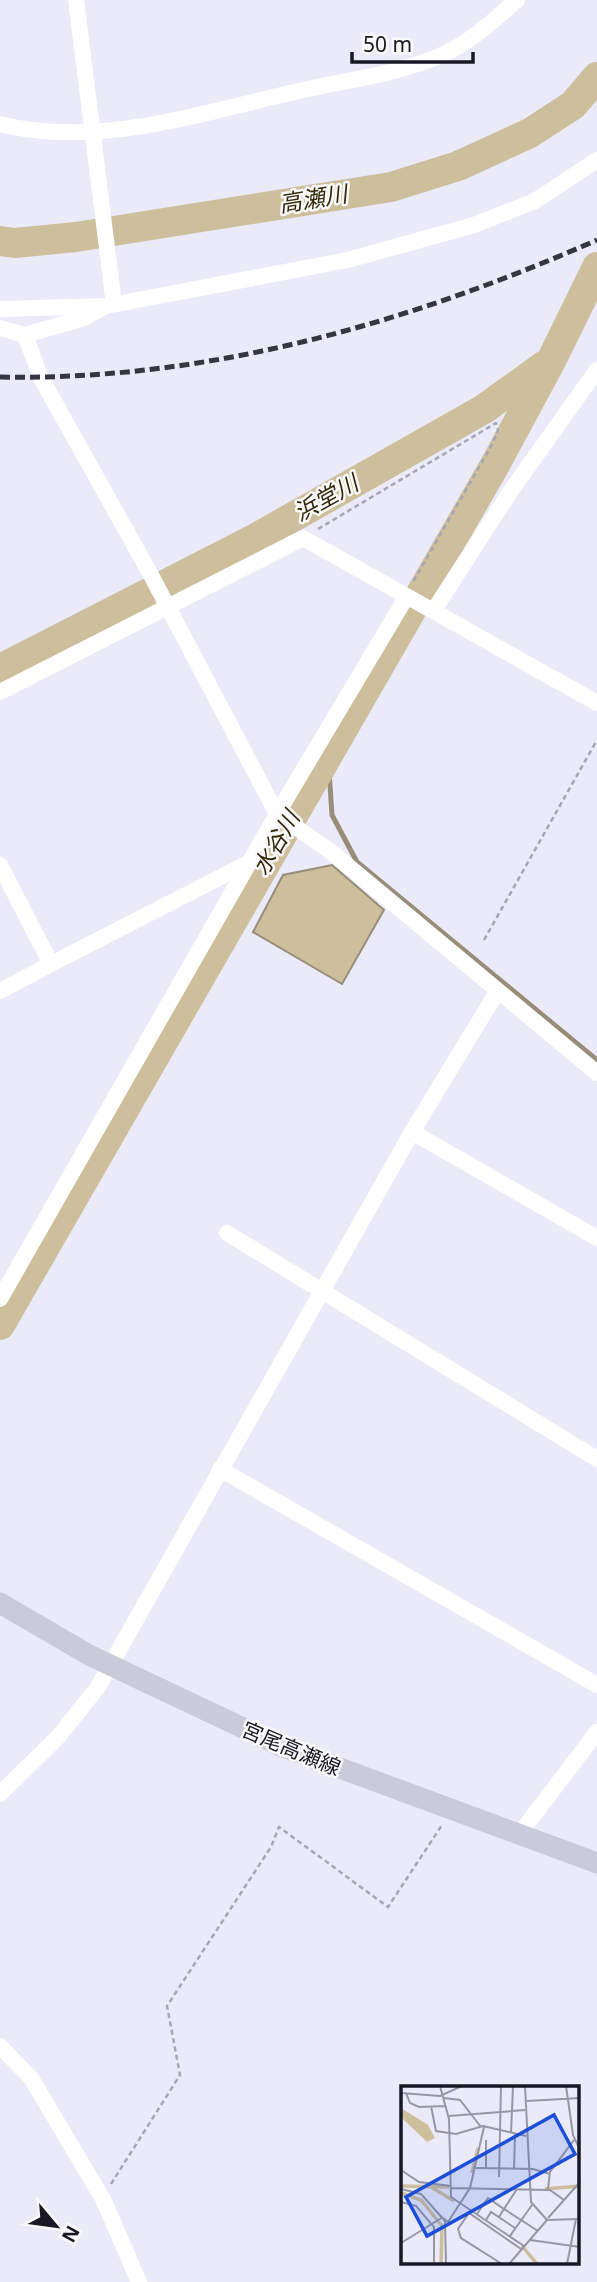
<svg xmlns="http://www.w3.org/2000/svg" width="597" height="2282" viewBox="0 0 597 2282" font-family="'Noto Sans','Noto Sans JP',sans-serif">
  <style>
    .water { fill: #cdbf9c; stroke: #978d79; stroke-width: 2 }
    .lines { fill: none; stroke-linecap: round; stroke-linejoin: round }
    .stream { stroke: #978d79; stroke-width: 5 }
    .river { stroke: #cdbf9c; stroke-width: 30 }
    .path { stroke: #a5a5b3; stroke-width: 2.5; stroke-dasharray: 5 3.5; stroke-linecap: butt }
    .minor { stroke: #fff; stroke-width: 16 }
    .major { stroke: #c9cada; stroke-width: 21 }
    .rail { stroke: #363643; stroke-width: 5; stroke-dasharray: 10 5; stroke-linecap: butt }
    .labels { text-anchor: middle; stroke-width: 5; stroke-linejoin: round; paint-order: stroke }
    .street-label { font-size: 21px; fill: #191926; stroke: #f9f9f9 }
    .water-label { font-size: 23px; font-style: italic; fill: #33280a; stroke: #f9f9f9 }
    .inset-river { fill: none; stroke: #cdbf9c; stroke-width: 3.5 }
    .inset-road { fill: none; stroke: #9696a5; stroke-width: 2 }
    .view { fill: #1d4ed8; fill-opacity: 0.15; stroke: #1d4ed8; stroke-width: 3.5 }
    .inset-edge { fill: none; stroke: #191926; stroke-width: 3.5 }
  </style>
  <rect width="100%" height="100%" fill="#eaeaf9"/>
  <path class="water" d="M332,865L384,910L342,984L253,932L283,875Z"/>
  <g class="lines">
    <path class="stream" d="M328,756L332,815L357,862L597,1060"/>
    <path class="river" d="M0,241L15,243L76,237L391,187L458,166L530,133L573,105L597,77
      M0,669L256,538L484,409L545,365
      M0,1325L496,463L551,361L597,267"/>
    <path class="path" d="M318,529L496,423L498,430L493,443L413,582
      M484,940L597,740
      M111,2184L180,2075L167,2006L271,1847L279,1827L388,1907L442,1825"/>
    <path class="minor" d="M76,0L114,304
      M0,124C98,149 204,112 299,91C347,80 399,74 444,54C471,42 495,19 517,0
      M106,306L84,318L25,335L41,378L151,575L277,814L330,851L597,1073
      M0,309L106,306L348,260L474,225L535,201L597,160
      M0,328L25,335
      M434,610L510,492L597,370
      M0,692L303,538L597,703
      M0,865L51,964L0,991
      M51,964L250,862
      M412,1132L597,1238
      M227,1233L597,1459
      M0,1299L277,814L407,596
      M220,1469L597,1685
      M0,1794L58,1737L98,1687L412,1132L497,992
      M527,1824L597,1732
      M0,2046L31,2078L103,2199L139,2282"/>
    <path class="major" d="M0,1603L89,1655L283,1747L597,1863"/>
    <path class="rail" d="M0,377C208,381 408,323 597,240"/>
  </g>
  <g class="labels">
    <g class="street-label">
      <text transform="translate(291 1749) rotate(23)" y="7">宮尾高瀬線</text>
    </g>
    <g class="water-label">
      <text transform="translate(313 199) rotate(-9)" y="8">高瀬川</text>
      <text transform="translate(326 498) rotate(-29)" y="8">浜堂川</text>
      <text transform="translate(276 843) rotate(-60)" y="8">水谷川</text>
    </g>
  </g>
  <g transform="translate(401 2086)">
    <rect width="178" height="178" fill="#eaeaf9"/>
    <path d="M0,22L27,39L34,52L26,56L0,31Z" fill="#cdbf9c"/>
    <path class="inset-river" d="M71,87L77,62M0,100L48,101M30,101L53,115M144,103L179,100M0,107L20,114L41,140L40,178M121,160L136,178"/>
    <path class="inset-road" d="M39,0L48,33L50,111L123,160M124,0L130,116L146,134M165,0L172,49L179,64M0,7L39,10L61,0M5,7L9,17L18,21L45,20M43,12L59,14L80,41M126,15L179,12M30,20L35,45L55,48L82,40L125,50M48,30L124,24M110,47L112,0M72,82L132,83L149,88M85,82V54M113,83L114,48M0,84L18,96L50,100M98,91L100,0M50,102L149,104L163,114M0,103L20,108L44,135L45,178M147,103L149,86L173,54M0,116L15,120L33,141V178M76,128L87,112L103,123L116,103M98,131L103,123L137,145M42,132L47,136L69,102L83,41M147,132L179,96M85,134L90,126L114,142M146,134L179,133M109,150L131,119M129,154L179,161M0,157L42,131M101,178L60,152L57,143L68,127L120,163M108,178L146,134M166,178L175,133"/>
    <path class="view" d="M153,29L174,68L26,150L5,111Z"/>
    <rect width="178" height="178" class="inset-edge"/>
  </g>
  <g transform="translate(56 2226) rotate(119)" stroke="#f9f9f9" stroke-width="5" paint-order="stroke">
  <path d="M0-5L12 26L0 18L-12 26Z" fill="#191926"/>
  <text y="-10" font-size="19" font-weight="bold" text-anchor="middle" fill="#191926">N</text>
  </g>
  <path d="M352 52v10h121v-10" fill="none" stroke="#191926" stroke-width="3.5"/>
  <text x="363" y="52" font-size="21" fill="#191926" stroke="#f9f9f9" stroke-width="5" paint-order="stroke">50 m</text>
</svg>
